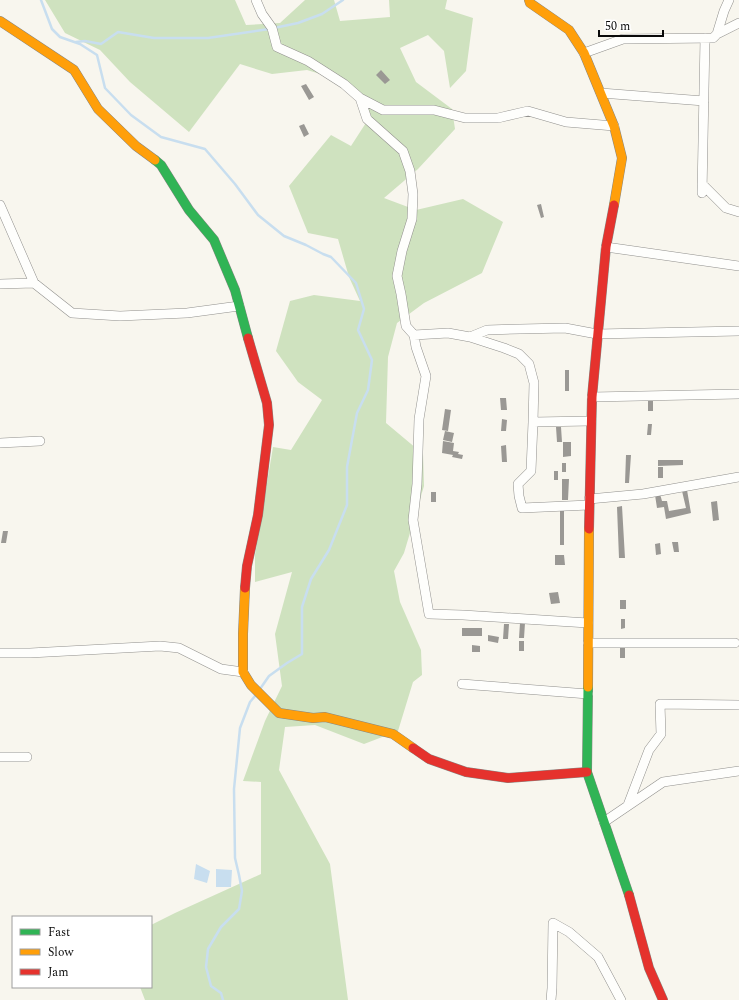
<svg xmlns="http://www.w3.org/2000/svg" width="739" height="1000" viewBox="0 0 739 1000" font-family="Spectral,serif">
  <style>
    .forest { fill: #cfe2bf }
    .water { fill: #c8deef }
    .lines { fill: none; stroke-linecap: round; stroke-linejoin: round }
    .stream { stroke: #c8deef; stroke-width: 2.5 }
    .building { fill: #9a9894 }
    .street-casing { stroke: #91908d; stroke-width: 10 }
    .fast-casing { stroke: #888783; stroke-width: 10 }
    .slow-casing { stroke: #888783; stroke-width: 10 }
    .jam-casing { stroke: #888783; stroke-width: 10 }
    .street { stroke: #fefefc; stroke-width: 9 }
    .fast { stroke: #30b455; stroke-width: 9 }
    .slow { stroke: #ff9f0a; stroke-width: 9 }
    .jam { stroke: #e5322d; stroke-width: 9 }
  </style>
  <rect width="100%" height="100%" fill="#f8f6ee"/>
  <path class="forest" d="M45,0H235L246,25L280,23L305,0H334L340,21L390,17L389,0H447L445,9L473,18L466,71L450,88L444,51L428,35L400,48L416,82L452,109L455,129L418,169L384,198L416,210L463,199L503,222L482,273L424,303L397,323L388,357L386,423L423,454L424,486L404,553L394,571L400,602L421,650L422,675L413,682L398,731L364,744L315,725L285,727L279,770L330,864L348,1000H145L140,987H151V925L175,913L261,874V782L243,781L265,721L282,686L275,634L292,572L255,582V555L273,447L291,450L322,400L298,382L276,351L290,301L314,295L360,301L349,277L338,239L308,233L289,186L331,135L351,146L371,115L350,83L307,70L272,74L240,64L189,132L130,82L100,50L65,33Z"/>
  <path class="water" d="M196,864L210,871L207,883L194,879Z
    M216,869L232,870L231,887H216Z"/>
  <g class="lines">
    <path class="stream" d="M41,0L52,29L60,37L80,44L97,55L105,88L131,115L161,137L205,149L235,184L258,215L284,236L306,245L323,254L331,257L356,283L364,309L358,330L372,360L368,390L357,413L347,467V505L329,550L311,579L302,607V654L287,663L269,676L260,689
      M274,28L298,23L322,14L343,0
      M76,42L85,41L101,44L118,32L154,38H208L269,29
      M223,1000L221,993L211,986L206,967L208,949L221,927L239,909L242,891L239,875L235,858L234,789L240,728L250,702L255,696"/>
  </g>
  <path class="building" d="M381,70L390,80L385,84L376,75Z
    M306,84L314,97L309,100L301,86Z
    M304,124L309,134L304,137L299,126Z
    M541,204L544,217L541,218L537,205Z
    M565,370H569V391H565Z
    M500,398H506L507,410H501Z
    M648,401H653V411H648Z
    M445,409L451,410L448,431L442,430Z
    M502,419L507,420L506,431H501Z
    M648,424H652L651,435H647Z
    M556,427H561L562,442H557Z
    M445,431L454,433L452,442L443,440Z
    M443,441L454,443L453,451L459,452L458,454L463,455L462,459L452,457L453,455L442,453Z
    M563,442H571V456L563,457Z
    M506,445L507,462H502L501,446Z
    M626,455H631L629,483H625Z
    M658,460H683V465L658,466Z
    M562,463H566V472H562Z
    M658,467H663V478H658Z
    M554,471H558V480H554Z
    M562,479H569L568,500H562Z
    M687,490L691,513L666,519L664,507L657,508L655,495L660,494L662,501H667L669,511L686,508L682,491Z
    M431,492H436V502H431Z
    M717,501L719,520L713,521L711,502Z
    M622,506L625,558H619L617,507Z
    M560,510H564V545H560Z
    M3,531H8L6,543H1Z
    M672,542H678L679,552H674Z
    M660,543L661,554L656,555L655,544Z
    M555,555H564L565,565H555Z
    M558,592L560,603L551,604L549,593Z
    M620,600H626V609H620Z
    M621,619H625V628L621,629Z
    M520,623H525L524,638H519Z
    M504,624H509L508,639H503Z
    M462,628H482V636H462Z
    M488,635L499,637L498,643L488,641Z
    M519,641H524V651H519Z
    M472,645L480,646V652H472Z
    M620,648H625V658H620Z"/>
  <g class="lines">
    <defs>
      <path id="street" d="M256,0L262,14L272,28L277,47L308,61L344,84L360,98L383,110H434L465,118H498L528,111L566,122L614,126
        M717,34L724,11L729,0
        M584,53L623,39L713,38L717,34L739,23
        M601,93L704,101
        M360,98L367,119L403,151L410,171L413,194L412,219L402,251L397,276L401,294L406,326L414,335L416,347L426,376L419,419L417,484L413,520L429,614L463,615L588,623
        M702,184L726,208L739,212
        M702,193L705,38
        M0,205L34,283L72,313L120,316L187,313L239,306
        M606,247L739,266
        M0,284L34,283
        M414,335L448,333L470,337L504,348L519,354L529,364L534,383L533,422L531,471L518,484L519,496L522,508L589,505
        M470,337L487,330L520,329L565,328L597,334L739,331
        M592,397L739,394
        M533,422L591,421
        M0,443L40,441
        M589,499L643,494L739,477
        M588,643H735
        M0,653H30L160,646L179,648L221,669L243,672
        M462,684L588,694
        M0,757H27
        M628,805L649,750L661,734L660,704L739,705
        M604,822L663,782L739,771
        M551,1000L552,988L553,923L569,932L598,957L621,1000"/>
      <path id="fast" d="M155,160L161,165L189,210L214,240L235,290L248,338
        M588,687L587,772L629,895"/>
      <path id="slow" d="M529,0L530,3L569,30L584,53L614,126L622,158L614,205
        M0,21L74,70L98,109L136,146L155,160
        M245,588L243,634V672L251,685L279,713L313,718L325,717L393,734L413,748
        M588,687L589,529"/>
      <path id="jam" d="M589,529L592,397L606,247L614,205
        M245,588L247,566L258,515L269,425L267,403L248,338
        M413,748L429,759L466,772L508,778L587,772
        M629,895L649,968L663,1000"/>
    </defs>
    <use href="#street" class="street-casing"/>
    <use href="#fast" class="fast-casing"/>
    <use href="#slow" class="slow-casing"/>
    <use href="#jam" class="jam-casing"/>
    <use href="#street" class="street"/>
    <use href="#fast" class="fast"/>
    <use href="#slow" class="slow"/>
    <use href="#jam" class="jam"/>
  </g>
  <rect x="12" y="916" width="140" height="72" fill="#ffffff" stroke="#9d9d9d"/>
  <rect x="20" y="929" width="20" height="6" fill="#30b455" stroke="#9d9d9d"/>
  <text x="48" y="936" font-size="12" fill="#0a0a0a">Fast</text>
  <rect x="20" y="949" width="20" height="6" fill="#ff9f0a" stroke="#9d9d9d"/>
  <text x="48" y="956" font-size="12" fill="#0a0a0a">Slow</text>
  <rect x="20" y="969" width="20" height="6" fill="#e5322d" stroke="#9d9d9d"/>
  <text x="48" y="976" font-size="12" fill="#0a0a0a">Jam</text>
  <path d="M599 30v6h64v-6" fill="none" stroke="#0a0a0a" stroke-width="2"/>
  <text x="605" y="30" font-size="12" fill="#0a0a0a" stroke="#ffffff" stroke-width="3" paint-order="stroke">50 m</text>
</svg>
